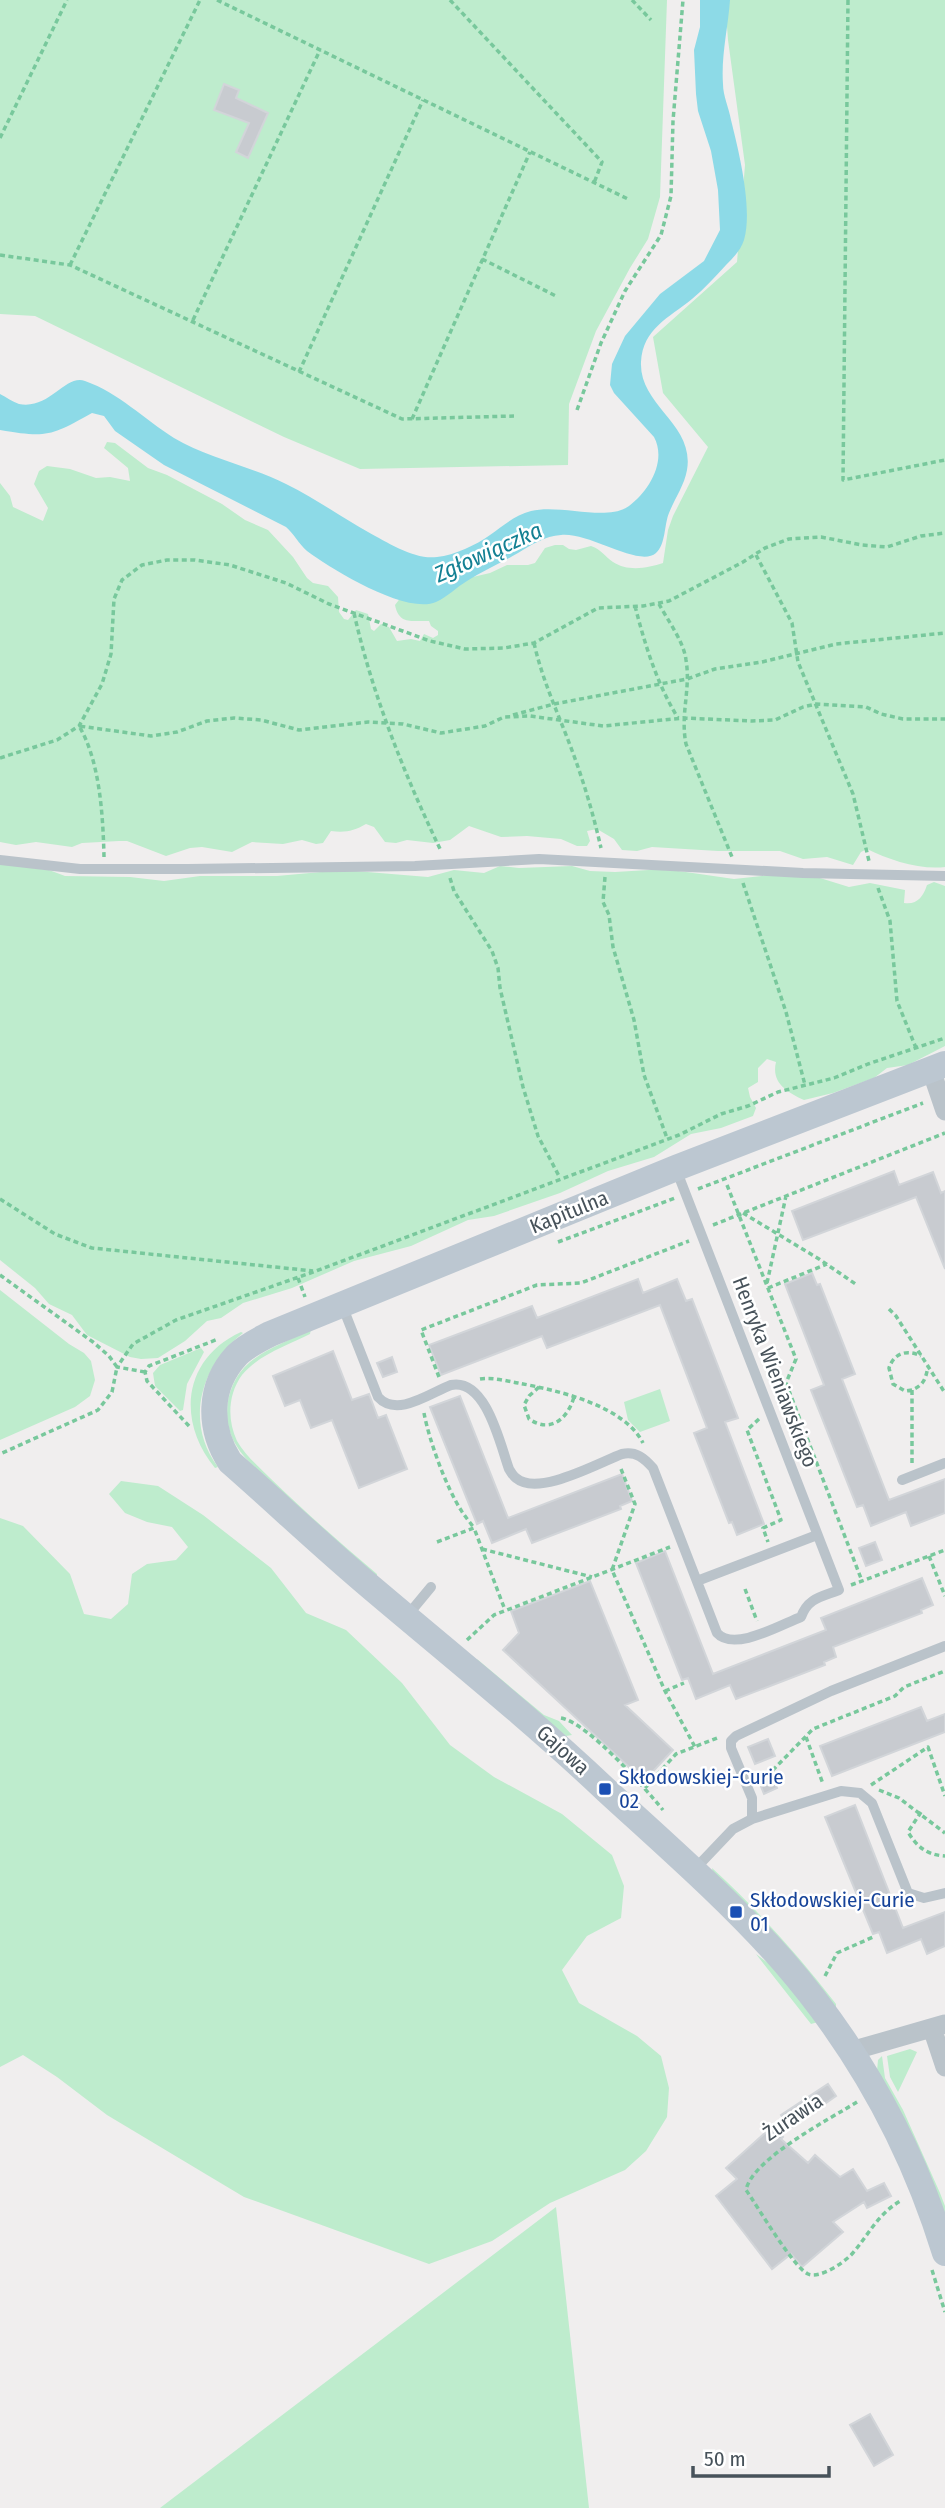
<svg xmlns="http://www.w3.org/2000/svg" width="945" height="2508" viewBox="0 0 945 2508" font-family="'Fira Sans Condensed',sans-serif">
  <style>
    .green { fill: #beeccd }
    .water { fill: #8ddae7 }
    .building { fill: #c8cbd0; stroke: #d2d5d9; stroke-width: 2 }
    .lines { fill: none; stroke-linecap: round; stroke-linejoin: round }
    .path { stroke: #78c89c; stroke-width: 3.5; stroke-dasharray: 5 3.5; stroke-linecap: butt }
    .lane { stroke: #bac3ca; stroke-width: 10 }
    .street { stroke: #bac3ca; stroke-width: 19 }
    .secondary { stroke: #bcc7d1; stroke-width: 26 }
    .transit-dot { fill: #1a4fb4; stroke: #fff; stroke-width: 2.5 }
    .labels { text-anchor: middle; stroke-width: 5; stroke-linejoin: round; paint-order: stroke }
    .street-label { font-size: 21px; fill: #47525a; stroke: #fff }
    .transit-label { font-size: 21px; fill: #164399; stroke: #fff; text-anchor: start }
    .water-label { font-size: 23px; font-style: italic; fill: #138093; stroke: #fff }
  </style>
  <rect width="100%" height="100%" fill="#f0eeee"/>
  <path class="green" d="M0,0H667L660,197L648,239L630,268L596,331L569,404L568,465L360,469L284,437L35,316L0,314Z
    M725,0H945V867C920,870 889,860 867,849L861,852L853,865L827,857L803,859L780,851H718L652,847L637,851L622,850L614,839L597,829L587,831L590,841L587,846H577L561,839L527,836L501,837L469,826L450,840L433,843L407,840L396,843L385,842L374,827L366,824C354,831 345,833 331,831L323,843L316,844L302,840L283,844L252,842L232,852L202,847L190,848L166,856L127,841H119L82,843L72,847L36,842L16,845L0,842V483L10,496L13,507L43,521L48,508L34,484L39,471L47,466L70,469L96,478L110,477L130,481L128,468L104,448L107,442L115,443L148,468L167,475L222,504L245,520L268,530L293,557L307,578L313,583L328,586L338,597L339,612L344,619L348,620L356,610L368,614L371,629L374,631L381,624L389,627L397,641L411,639L420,641L424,634L433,638L438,635V631L431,626L429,621C414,620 399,626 395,605L404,593L490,573L507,565H528L535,563L545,548L555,545H563L569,549L576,550L591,546C602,550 604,556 613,562C628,572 648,568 663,563L668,530L673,516L708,447L663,393L653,337L737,262L745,165L728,40Z
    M0,864L49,870L65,876L130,877L164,881L200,876H277L343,870L428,877L454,870L484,873L500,866L519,868L572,866L590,871L615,872L665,869L734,879L771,875L820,878L849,887L870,883L905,890L904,903C917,905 923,897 927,885L934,882L945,886V1046L908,1065L887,1068L874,1078L833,1093L804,1100C787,1092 771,1083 776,1062L767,1059L758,1068V1082L748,1088L750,1097L756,1108L753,1116L721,1128L691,1134L654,1157L608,1171L560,1193L494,1216L468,1220L411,1246L354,1261L292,1288L243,1303L221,1318L207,1321L185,1341L158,1358L141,1359L130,1357L87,1335L72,1315L49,1304L35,1288L0,1260Z
    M0,1290L69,1344L84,1353L91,1361L95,1380L90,1396L75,1407L0,1440Z
    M311,1329L310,1334C288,1345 258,1355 242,1375C228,1394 227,1420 237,1441C245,1455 258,1466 269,1477C304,1511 340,1543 377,1574V1577C340,1545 303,1515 269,1481C257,1469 244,1459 236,1445C220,1419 226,1382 250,1362C267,1348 291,1340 311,1329Z
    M241,1332L243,1333C201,1365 184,1422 218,1467L215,1468C177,1422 182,1359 241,1332Z
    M201,1348L204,1352L187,1384L183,1410L180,1411L155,1386L153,1373L160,1365Z
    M660,1389L670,1421L640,1432L628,1420L624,1402Z
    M121,1481L158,1486L203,1515L271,1568L306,1613L346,1630L402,1683L450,1745L494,1777L562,1814L612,1855L624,1886L621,1918L587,1936L562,1970L579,2003L637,2036L661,2056L669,2088L667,2117L646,2151L625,2170L550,2203L492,2241L429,2264L244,2197L107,2115L57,2077L23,2055L0,2067V1518L23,1526L70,1574L84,1614L111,1619L128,1604L132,1574L147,1564L176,1560L188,1547L172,1527L147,1522L125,1513L109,1494Z
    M477,1659L544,1715L559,1721L572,1735L566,1736L478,1663Z
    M712,1868C758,1910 798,1955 836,2004V2008L713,1874Z
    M756,1954L773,1967L818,2022L811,2024Z
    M910,2049L917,2052L898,2092L890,2077L887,2056Z
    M882,2056L885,2078L903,2110L940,2193L945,2206V2219L877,2071L878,2060Z
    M556,2207L589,2508H160Z"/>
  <path class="water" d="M700,0H730C728,28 721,56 723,84C723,96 729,108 731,120C739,152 753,209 744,240C741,250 733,258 726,265C715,277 704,289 692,299C669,318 643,328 641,362C639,406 695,424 687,470C684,486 675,498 669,513C664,525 666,544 656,553C639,568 590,532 561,535C545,536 531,545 518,553C501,563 483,571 467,581C457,587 447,597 436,602C406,615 331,569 307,551C299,544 294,534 286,527L164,465L115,431L104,416L92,413C51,436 47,438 0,430V394C6,397 13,402 19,404C50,410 65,374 85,381C119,393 144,419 174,438C208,458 250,466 286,484C315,498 341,517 368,532C388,543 415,560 437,557C455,555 476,545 490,535C503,526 515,515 531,511C561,504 607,522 629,506C649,491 667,461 654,437L614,393L610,385L612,364L625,336L660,294L704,261L720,230L718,190L711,151L698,111L696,94L694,50L700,27Z"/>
  <path class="building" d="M224,84L239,90L236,98L268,113L248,158L236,152L249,123L214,110Z
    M894,1171L899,1185L933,1172L941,1193L945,1191V1269L916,1197L803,1240L792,1211Z
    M812,1273L817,1285L820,1284L855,1374L842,1379L889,1500L945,1479V1513L911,1526L906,1512L871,1526L863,1505L857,1507L811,1390L824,1385L785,1284Z
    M638,1279L643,1293L677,1279L686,1301L692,1299L738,1418L725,1422L764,1524L737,1535L732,1522L729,1523L694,1433L707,1428L660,1305L547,1348L542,1336L441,1375L429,1345L532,1306L537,1318Z
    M333,1351L352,1400L369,1394L378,1418L386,1415L407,1469L359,1488L332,1420L311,1428L300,1400L285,1406L273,1376Z
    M392,1357L397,1372L383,1377L377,1363Z
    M460,1396L508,1518L622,1474L632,1501L620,1506L621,1509L532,1543L526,1529L492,1543L483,1521L477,1524L430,1407Z
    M875,1542L882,1560L866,1566L859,1548Z
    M665,1551L713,1674L826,1630L821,1618L922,1578L933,1605L921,1610L922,1613L833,1647L836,1657L824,1662L825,1665L736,1699L730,1685L696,1699L688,1678L682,1680L636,1563Z
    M590,1581L638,1700L625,1705L673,1750L644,1781L503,1650L519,1633L511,1611Z
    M921,1707L927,1721L945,1714V1732L832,1776L820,1746Z
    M768,1739L775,1756L755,1764L748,1747Z
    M771,1773L777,1788L764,1794L758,1779Z
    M855,1805L903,1928L945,1912V1946L927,1954L921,1939L887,1953L879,1932L873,1934L825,1817Z
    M828,2084L836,2096L790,2128L781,2115Z
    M774,2125L783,2137L781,2139L808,2163L815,2155L840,2177L853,2169L867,2191L884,2183L891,2196L867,2208L864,2202L833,2222L843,2232L802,2267L791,2254L772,2269L716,2196L737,2179L726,2168Z
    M870,2414L893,2455L874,2466L850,2425Z"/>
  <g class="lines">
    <path class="path" d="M217,0L630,200
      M450,0L602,162L594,183
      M632,0L651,20
      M848,0L843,480L945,460
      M0,138L67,0
      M0,255L70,265L402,419L514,416
      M482,259L556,296
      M70,265L200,0
      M193,320L320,50
      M299,372L423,100
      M577,410L601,343L625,291L661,235L671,196L673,121L683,0
      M412,419L530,152
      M756,555L792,623L798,662L853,794L869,861
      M659,604C668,621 684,642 686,660C691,689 680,714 686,744L732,857
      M635,606C645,645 657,684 678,718
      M354,613C372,694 405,776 441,851
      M534,643C542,679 557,711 570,745C583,779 593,813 601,848
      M513,715L554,704L687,679L715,669L762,662L836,644L945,633
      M0,758L57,740L79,726L102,684L111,654L114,599L122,580L142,565L167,560H195L230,565L286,583L329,604L430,641L465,649L504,648L534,643L598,608L643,606L669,601L743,562L765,548L789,539L821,537L862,545L887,547L921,536L945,533
      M104,857C103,816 100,761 79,726L151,736L177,732L207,721L234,718L261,720L299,730L368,722L403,724L441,733L485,726L504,717L530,716L603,726L683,718L752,721L775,720L803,707L816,704L866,707L881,714L903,719H945
      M605,877L603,902L609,915L613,947L634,1020L644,1075L667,1138
      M450,878L454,891L492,951L498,968L500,988L523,1087L538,1136L560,1178
      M743,883L786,1012L805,1085
      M878,888L890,921L897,1001L916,1048
      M727,1185L796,1359L786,1383L862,1581
      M698,1189L923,1103
      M0,1199L55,1234L92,1248L313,1271
      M743,1213L819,1259L857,1285
      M713,1225L945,1133
      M558,1242L675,1198
      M0,1275L93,1342L109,1356L117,1367L112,1392L98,1410L0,1454
      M298,1278L305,1297
      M767,1283L786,1196
      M768,1288L827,1264
      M889,1309L896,1316L945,1393
      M145,1372L117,1367L133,1344L176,1320L316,1271L679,1135L721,1114L748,1106L778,1092L834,1078L868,1064L945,1038
      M439,1377L421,1330L537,1285L581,1283L689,1241
      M480,1379C493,1377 506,1381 518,1383C556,1390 624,1405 643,1443
      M539,1387L529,1396L524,1405L529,1419C551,1434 568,1418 574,1397
      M912,1390L905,1391L893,1384L889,1368C894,1353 907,1349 921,1356
      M424,1413C429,1440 446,1487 461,1510C465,1517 470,1522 474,1528
      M759,1419L747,1430L781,1520L763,1528L768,1542
      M189,1426L147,1381L145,1372L149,1366L218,1339
      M912,1463V1390C924,1385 926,1378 928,1366
      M621,1469L635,1504L612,1570L665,1691L695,1747
      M437,1542L474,1528L505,1610
      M482,1549L592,1577
      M929,1556L945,1596
      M851,1585L945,1550
      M745,1589L757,1621
      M467,1640L494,1615L670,1547
      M665,1691L684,1683
      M561,1718C588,1723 645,1788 663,1810
      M806,1737L823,1784
      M757,1777L772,1771L813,1729L895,1696L904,1687L945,1671
      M871,1785L928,1747L945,1796
      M645,1788L676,1754L717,1738
      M879,1790L899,1798L945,1833
      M921,1812L908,1832C917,1847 927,1855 945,1856
      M825,1976L837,1953L873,1937
      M857,2102C830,2119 752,2159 746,2190C758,2207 793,2267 808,2274C819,2279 842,2264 851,2255C869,2235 877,2214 902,2200
      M932,2270L945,2312"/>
    <path class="lane" d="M0,860L80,869H188L415,866L539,859L803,873L945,876
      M342,1305L378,1397C397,1418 430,1393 451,1385C486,1378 500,1444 509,1469C511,1472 513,1476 516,1478C538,1497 598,1463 622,1454C636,1451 644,1458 653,1468L717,1633C734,1652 780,1625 801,1617C808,1598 821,1597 839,1590L676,1169
      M902,1480L945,1463
      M697,1581L817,1535
      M407,1616L431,1587
      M752,1819L841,1791L860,1793L872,1803L908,1893L924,1898L945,1893
      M694,1870L733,1829L752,1819V1798L731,1748V1741L736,1736L831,1691L945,1646"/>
    <path class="street" d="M931,1070L945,1111
      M932,2028L945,2067
      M851,2051L945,2024"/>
    <path class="secondary" d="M945,1064L676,1168L270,1334C259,1340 246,1346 237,1355C208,1386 208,1428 230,1462C278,1504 324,1548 373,1589C451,1655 532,1720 607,1791C667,1846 729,1900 783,1961C857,2046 912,2146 945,2253"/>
  </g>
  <g class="transit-dot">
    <rect x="598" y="1782" width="14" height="14" rx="3.5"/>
    <rect x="729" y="1905" width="14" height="14" rx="3.5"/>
  </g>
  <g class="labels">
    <g class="street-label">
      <text transform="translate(569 1212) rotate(-22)" y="7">Kapitulna</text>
      <text transform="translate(775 1372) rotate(69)" y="7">Henryka Wieniawskiego</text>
      <text transform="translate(563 1750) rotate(42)" y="7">Gajowa</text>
      <text transform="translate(793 2117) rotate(-34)" y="7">Żurawia</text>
    </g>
    <g class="transit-label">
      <text x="619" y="1784">Skłodowskiej-Curie<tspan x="619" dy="24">02</tspan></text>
      <text x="750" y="1907">Skłodowskiej-Curie<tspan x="750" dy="24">01</tspan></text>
    </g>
    <g class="water-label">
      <text transform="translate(488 552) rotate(-24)" y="8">Zgłowiączka</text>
    </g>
  </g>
  <path d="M693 2466v10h136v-10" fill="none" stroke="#47525a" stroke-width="3.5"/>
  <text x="704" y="2466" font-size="21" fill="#47525a" stroke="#ffffff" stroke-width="5" paint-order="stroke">50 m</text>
</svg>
